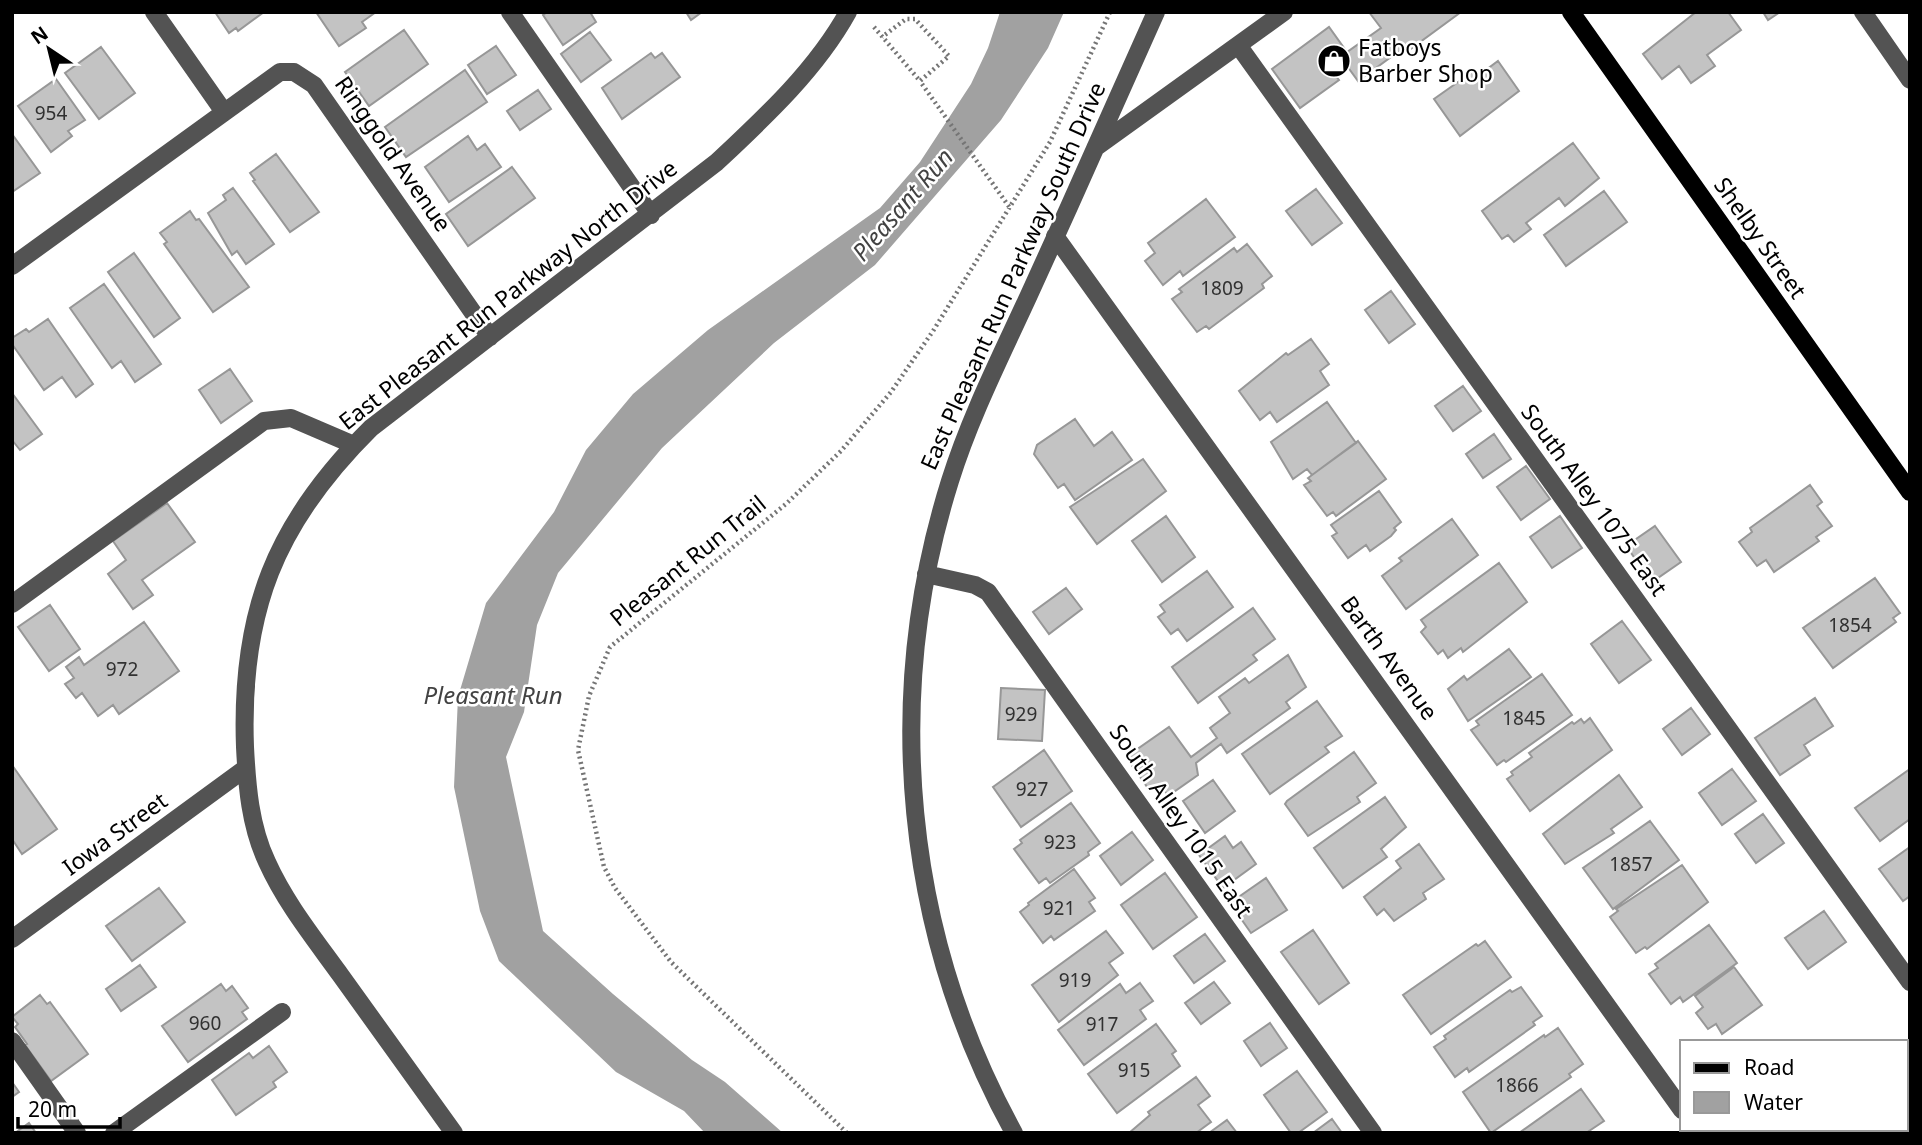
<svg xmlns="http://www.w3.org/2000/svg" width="1922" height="1145" viewBox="0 0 1922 1145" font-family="'Noto Sans',sans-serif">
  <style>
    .water { fill: #a1a1a1 }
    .building { fill: #c3c3c3; stroke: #979797; stroke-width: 2 }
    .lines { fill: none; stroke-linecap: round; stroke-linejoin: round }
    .path { stroke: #757575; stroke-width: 4.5; stroke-dasharray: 2 3.5; stroke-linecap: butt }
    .minor { stroke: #535353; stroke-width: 18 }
    .major { stroke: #000; stroke-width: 18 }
    .labels { text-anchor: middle; stroke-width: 5; stroke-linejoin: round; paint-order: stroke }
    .number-label { font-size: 19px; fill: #313131 }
    .poi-label { font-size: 23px; fill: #000; stroke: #fff; text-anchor: start }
    .street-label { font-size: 23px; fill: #000; stroke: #fff }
    .water-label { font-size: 24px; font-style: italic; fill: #424242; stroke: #fff }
  </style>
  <rect width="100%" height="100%" fill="#fff"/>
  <path class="water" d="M1000,12H1064L1048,48L1001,120L875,265L774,343L662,448L558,573L537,625L524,712L506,757L543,931L613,994L692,1060L725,1082L783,1133H705L684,1111L616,1072L499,961L480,911L454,787L458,697L486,603L554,512L586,450L633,394L708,330L880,208L920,162L971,84L988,48Z"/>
  <path class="building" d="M215,12H264L238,31L236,28L229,33Z
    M316,12H376L362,22L366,28L339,46Z
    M547,12H590L596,22L563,45L543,15Z
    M686,12H702L691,20Z
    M1369,12H1461L1401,56L1398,52L1358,81L1347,66L1335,75L1339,80L1300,108L1272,69L1329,27L1347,52L1381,28Z
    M1696,12H1728L1741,30L1707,55L1715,66L1691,83L1679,66L1662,79L1643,54Z
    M1763,12H1780L1768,20Z
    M404,30L428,64L369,106L345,72Z
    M590,32L611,60L581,82L561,54Z
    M496,46L516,75L487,94L468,65Z
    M101,47L135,93L99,119L65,73Z
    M651,53L655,58L662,53L680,77L622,119L602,88Z
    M1498,61L1519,91L1460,136L1434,99L1475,70L1479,75Z
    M465,70L487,102L406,157L385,127Z
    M56,79L85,120L68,131L72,136L51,152L18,106Z
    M538,90L551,109L520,130L507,111Z
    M12,134L40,173L12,192Z
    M468,136L477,150L485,144L501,167L449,202L425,167Z
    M1573,143L1599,178L1565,206L1559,198L1526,223L1531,229L1514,242L1508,235L1502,239L1482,211Z
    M276,154L319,212L290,232L253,181L255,180L250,173Z
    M512,167L535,198L468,246L446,214Z
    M233,188L274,244L246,264L237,251L232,255L208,213L226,200L223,195Z
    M1316,189L1342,223L1312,245L1286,211Z
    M1604,191L1627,222L1566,266L1544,235Z
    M1206,199L1235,237L1183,276L1180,271L1163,285L1145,261L1155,253L1148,243Z
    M190,211L196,220L199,219L249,287L213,312L164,244L167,242L160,233Z
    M1247,244L1272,276L1262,284L1264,288L1209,329L1206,326L1197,332L1172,299L1182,292L1179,289L1234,248L1237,252Z
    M134,253L180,318L154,337L108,272Z
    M104,284L161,364L135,382L121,361L112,368L70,308Z
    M1391,291L1415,324L1389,343L1365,310Z
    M48,319L93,384L76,397L62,377L44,390L12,344V338L26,329L29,332Z
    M1311,339L1329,364L1320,371L1329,385L1277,422L1270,412L1260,420L1239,391L1286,353L1288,355Z
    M230,369L252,401L221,423L199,390Z
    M1463,386L1481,411L1453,431L1435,406Z
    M12,393L42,434L20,450L12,440Z
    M1327,402L1356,443L1312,475L1307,469L1293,479L1271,442Z
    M1075,419L1094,446L1112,432L1132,460L1075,500L1064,484L1058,488L1034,454L1037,445Z
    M1494,434L1511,459L1483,478L1466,454Z
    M1358,441L1386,479L1336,516L1333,512L1327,516L1304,485L1311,481L1308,478Z
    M1143,459L1166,491L1097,544L1070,507Z
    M1526,466L1550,499L1521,520L1497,487Z
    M1810,485L1822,502L1817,506L1832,526L1816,537L1819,541L1774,572L1766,560L1757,566L1739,542L1752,532L1750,528Z
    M1379,491L1401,522L1394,528L1396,530L1391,536L1370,551L1366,545L1348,558L1332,536L1337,533L1331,525Z
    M167,503L195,542L142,580L153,595L133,609L108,574L126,560L113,541Z
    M1166,516L1195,557L1162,582L1132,541Z
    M1560,516L1582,548L1552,568L1530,537Z
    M1452,519L1478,555L1406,609L1382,576L1402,561L1399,558Z
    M1655,526L1681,562L1652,582L1626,546Z
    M1499,563L1527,602L1463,652L1461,648L1448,658L1443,650L1438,654L1421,632L1426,627L1421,620Z
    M1207,571L1233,607L1187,641L1178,629L1171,634L1158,617L1165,612L1160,605Z
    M1875,578L1900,613L1893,618L1896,622L1833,668L1803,628Z
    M1066,588L1082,609L1049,634L1033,612Z
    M50,605L80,649L49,671L18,627Z
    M1253,608L1275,639L1253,655L1257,660L1198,703L1172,667Z
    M1622,621L1651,660L1619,683L1591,644Z
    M144,622L179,671L119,714L113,705L98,716L82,693L76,698L65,684L74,678L66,667L79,657L84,665Z
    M1509,649L1531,677L1468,721L1448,689L1464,676L1467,680Z
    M1288,655L1306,687L1286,702L1290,708L1227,753L1221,744L1196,763L1198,775L1168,796L1160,784L1150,791L1126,757L1169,727L1191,757L1217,738L1210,728L1230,713L1219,697L1245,678L1249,683Z
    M1542,674L1572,715L1506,762L1504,760L1497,765L1471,730L1479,725L1476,721Z
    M1001,688L1045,690L1042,741L998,739Z
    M1815,698L1833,726L1804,745L1810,755L1780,775L1755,738Z
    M1317,701L1342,736L1325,747L1329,752L1270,794L1242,754Z
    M1691,708L1710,734L1682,755L1663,729Z
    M1590,718L1612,750L1530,811L1507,779L1513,775L1511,772L1532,757L1529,753L1572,722L1574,724L1581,719L1584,723Z
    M1044,750L1072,791L1021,827L993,787Z
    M1354,752L1376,783L1357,797L1360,802L1308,836L1285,804L1287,801Z
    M12,765L57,829L22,854L12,839Z
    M1732,769L1756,801L1722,825L1699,793Z
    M1910,769V819L1880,841L1855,808Z
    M1619,775L1642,807L1611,829L1614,833L1565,864L1543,834Z
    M1213,780L1235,811L1205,833L1183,801Z
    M1385,797L1406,827L1381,849L1387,857L1343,888L1314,848Z
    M1071,803L1100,843L1088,852L1089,855L1050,883L1046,878L1039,883L1014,849L1022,843L1020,840Z
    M1763,814L1784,843L1756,863L1735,834Z
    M1650,821L1679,860L1613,909L1583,868Z
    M1132,832L1153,860L1121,885L1100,856Z
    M1225,836L1233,848L1241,842L1256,864L1223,888L1199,855Z
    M1419,844L1444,879L1423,893L1426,899L1394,921L1384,909L1377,915L1364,897L1401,868L1396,861Z
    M1910,847V896L1903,901L1879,869Z
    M1682,865L1708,902L1647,949L1645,947L1636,953L1610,917L1618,911L1616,909Z
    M1074,869L1095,898L1089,902L1095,911L1054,940L1051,936L1043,943L1020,912L1029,905L1028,903Z
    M1165,873L1197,917L1153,949L1121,905Z
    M1266,878L1287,910L1251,933L1230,903Z
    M159,888L185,922L132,961L106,926Z
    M1824,911L1846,942L1808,969L1785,938Z
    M1709,925L1737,963L1683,1002L1680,997L1671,1004L1649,974L1658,968L1655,964Z
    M1313,930L1349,983L1319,1004L1281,952Z
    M1106,931L1123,953L1109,963L1118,975L1059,1022L1032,985Z
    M1205,934L1225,961L1194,983L1174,956Z
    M1485,941L1511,977L1431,1034L1403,995L1476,944L1478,946Z
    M140,965L156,987L121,1011L106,989Z
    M1734,967L1762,1005L1722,1034L1716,1024L1708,1029L1696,1013L1703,1007L1695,996Z
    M1214,982L1230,1003L1201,1024L1185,1003Z
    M1140,983L1153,1001L1140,1010L1146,1019L1084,1065L1058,1030L1120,984L1126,993Z
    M221,984L226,991L232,986L248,1008L242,1012L247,1019L188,1062L162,1026Z
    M1521,987L1542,1016L1533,1022L1535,1025L1469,1072L1467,1068L1455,1077L1434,1047L1446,1039L1444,1036L1510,990L1512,992Z
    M40,995L47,1004L50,1002L88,1054L51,1081L25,1045L27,1044L15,1027L18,1024L12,1017Z
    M1270,1023L1287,1048L1261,1066L1244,1041Z
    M1156,1024L1176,1051L1172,1054L1180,1066L1117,1113L1088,1074Z
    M1558,1028L1583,1064L1569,1074L1571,1077L1491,1133L1463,1092L1544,1035L1545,1037Z
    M269,1046L287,1072L273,1082L276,1087L236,1115L212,1080L249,1053L253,1058Z
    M1297,1071L1327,1112L1298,1133H1291L1264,1095Z
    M1196,1077L1210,1096L1198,1105L1211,1122L1196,1133H1129L1150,1115L1148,1112Z
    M12,1082L19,1092L12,1097Z
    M1581,1089L1604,1121L1586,1133H1519Z
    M1332,1119L1342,1133H1313Z
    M1227,1120L1237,1133H1209Z
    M29,1123L36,1133H15Z"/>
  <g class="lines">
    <path class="path" d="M874,27L920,81L949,56L915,19H906L882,37
      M922,84L1010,208
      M847,1133L671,962L615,888L604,867L578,750L589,696L610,647L786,504L841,451L891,392L933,331L1050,142L1110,12"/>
    <path class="minor" d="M154,12L224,112
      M510,12L651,215
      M1863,12L1910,80
      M1238,45L1910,982
      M1095,148L1284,12
      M1055,236L1682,1110
      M12,266L280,72H294L314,85L490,337
      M926,574L975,585L988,592L1373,1133
      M12,604L264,421L291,418L354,445
      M12,939L246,768
      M12,1041L77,1133
      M1906,1103L1910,1101
      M1696,1129L1699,1133
      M114,1133L282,1012
      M454,1133C415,1079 377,1026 339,973C313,937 285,902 267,862C250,826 247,786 245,747C240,612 275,523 371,428L717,162C764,118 816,70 848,12
      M1014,1133C904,933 882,698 950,481C970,417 1001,356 1029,295C1072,201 1114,107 1156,12
      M1866,1133L1871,1129"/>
    <path class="major" d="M1571,12L1910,492"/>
  </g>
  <defs>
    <symbol id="shop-disc" viewBox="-11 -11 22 22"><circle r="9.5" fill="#000" stroke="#fff"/><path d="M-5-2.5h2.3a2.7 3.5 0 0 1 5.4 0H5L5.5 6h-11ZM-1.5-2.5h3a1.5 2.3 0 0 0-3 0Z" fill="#fff"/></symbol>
  </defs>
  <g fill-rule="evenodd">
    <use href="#shop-disc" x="1315" y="42" width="38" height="38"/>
  </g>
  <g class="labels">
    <g class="number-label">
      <text x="51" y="120">954</text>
      <text x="1222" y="295">1809</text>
      <text x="1850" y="632">1854</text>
      <text x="122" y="676">972</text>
      <text x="1021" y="721">929</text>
      <text x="1524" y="725">1845</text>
      <text x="1032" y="796">927</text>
      <text x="1060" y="849">923</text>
      <text x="1631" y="871">1857</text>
      <text x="1059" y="915">921</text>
      <text x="1075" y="987">919</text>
      <text x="205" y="1030">960</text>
      <text x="1102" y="1031">917</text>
      <text x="1134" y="1077">915</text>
      <text x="1517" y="1092">1866</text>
    </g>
    <g class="poi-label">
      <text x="1358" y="56">Fatboys<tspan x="1358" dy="26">Barber Shop</tspan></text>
    </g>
    <g class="street-label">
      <text transform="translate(393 154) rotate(55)" y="8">Ringgold Avenue</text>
      <text transform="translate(1760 238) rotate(55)" y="8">Shelby Street</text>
      <text transform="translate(1013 276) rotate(-66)" y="8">East Pleasant Run Parkway South Drive</text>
      <text transform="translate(508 295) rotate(-38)" y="8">East Pleasant Run Parkway North Drive</text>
      <text transform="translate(1594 500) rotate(54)" y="8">South Alley 1075 East</text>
      <text transform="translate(688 561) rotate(-39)" y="8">Pleasant Run Trail</text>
      <text transform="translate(1389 658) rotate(54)" y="8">Barth Avenue</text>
      <text transform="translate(1181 821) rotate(55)" y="8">South Alley 1015 East</text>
      <text transform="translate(115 834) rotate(-36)" y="8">Iowa Street</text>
    </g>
    <g class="water-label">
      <text transform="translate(903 205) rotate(-49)" y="8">Pleasant Run</text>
      <text x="493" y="704">Pleasant Run</text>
    </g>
  </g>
  <rect width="1922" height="1145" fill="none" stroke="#000000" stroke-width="28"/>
  <rect x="1680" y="1040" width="228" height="91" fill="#ffffff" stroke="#999999" stroke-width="2"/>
  <rect x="1694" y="1063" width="35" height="10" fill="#000000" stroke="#999999" stroke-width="2"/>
  <text x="1744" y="1075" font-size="21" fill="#000000">Road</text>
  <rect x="1694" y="1092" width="35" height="21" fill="#a1a1a1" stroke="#999999" stroke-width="2"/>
  <text x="1744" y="1110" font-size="21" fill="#000000">Water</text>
  <g transform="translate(49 49) rotate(325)" stroke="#ffffff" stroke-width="5" paint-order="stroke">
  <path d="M0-5L12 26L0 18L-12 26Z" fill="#000000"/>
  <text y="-10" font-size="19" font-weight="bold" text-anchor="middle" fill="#000000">N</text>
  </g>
  <path d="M18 1117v10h102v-10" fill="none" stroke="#000000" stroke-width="3.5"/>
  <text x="28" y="1117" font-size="21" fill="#000000" stroke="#ffffff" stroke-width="5" paint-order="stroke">20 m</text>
</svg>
